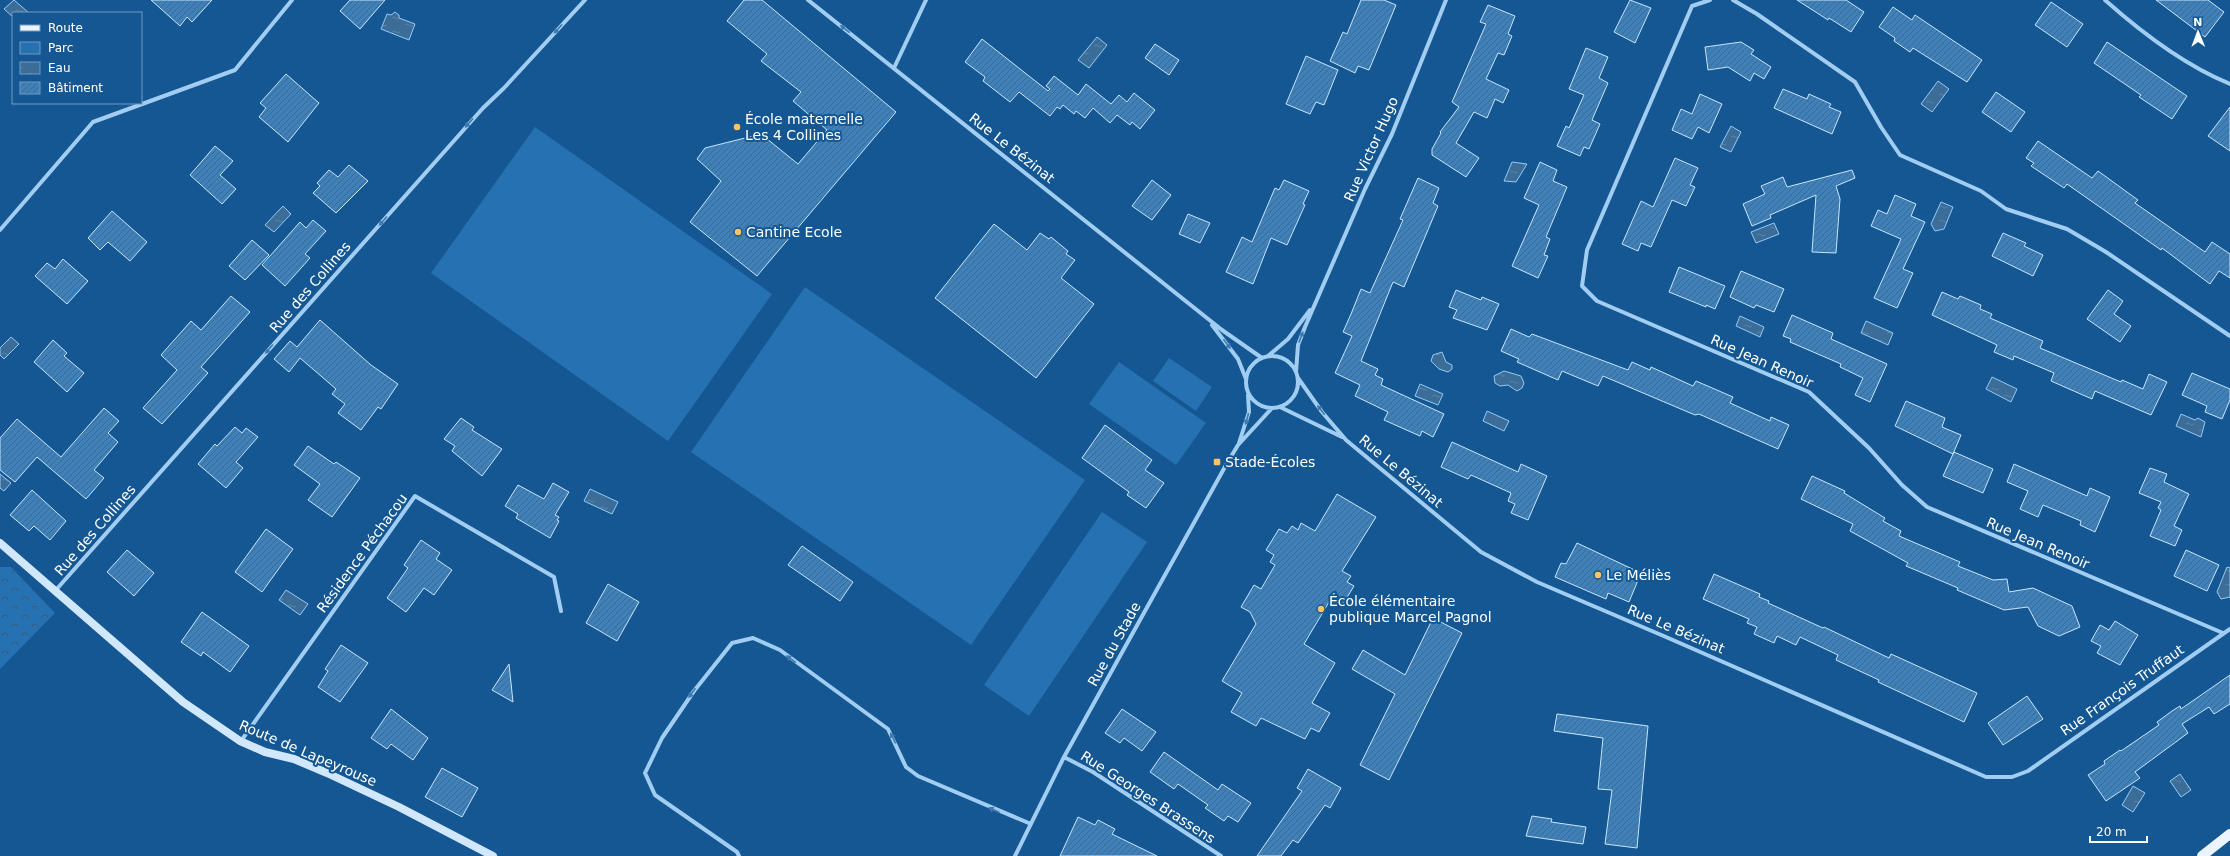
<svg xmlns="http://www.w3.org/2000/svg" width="2230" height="856" viewBox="0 0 2230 856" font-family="'DejaVu Sans',sans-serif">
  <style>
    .forest { fill: url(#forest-crowns) }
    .green { fill: #2671b1 }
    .water { fill: url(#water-ripples); stroke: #93caf5 }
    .building { fill: url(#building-hatch); stroke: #c8e5fc }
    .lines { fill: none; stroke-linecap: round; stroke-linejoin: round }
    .street { stroke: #a1cdf2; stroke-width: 4 }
    .secondary { stroke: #d0e7fc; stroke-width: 8 }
    .primary { stroke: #ecf5ff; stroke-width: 10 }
    .oneway { fill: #3e7aaf }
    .poi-dot { fill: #ffc362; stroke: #145792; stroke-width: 1.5 }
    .labels { text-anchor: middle; stroke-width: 4; stroke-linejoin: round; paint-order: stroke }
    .poi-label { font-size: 14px; fill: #fff; stroke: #145792; text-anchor: start }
    .street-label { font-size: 14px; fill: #fff; stroke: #145792 }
  </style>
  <defs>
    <pattern id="forest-crowns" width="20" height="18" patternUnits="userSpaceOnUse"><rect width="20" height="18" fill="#2671b1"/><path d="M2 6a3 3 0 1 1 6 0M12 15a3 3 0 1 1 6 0" fill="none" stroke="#3d5b74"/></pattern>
    <pattern id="water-ripples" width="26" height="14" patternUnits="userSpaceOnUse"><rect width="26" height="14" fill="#3c6d98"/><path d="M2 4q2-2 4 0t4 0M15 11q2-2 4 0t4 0" fill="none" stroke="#5983a7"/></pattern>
    <pattern id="building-hatch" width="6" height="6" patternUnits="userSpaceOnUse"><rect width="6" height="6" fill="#3d80ba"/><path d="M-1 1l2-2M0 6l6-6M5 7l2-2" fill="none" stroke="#446988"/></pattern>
  </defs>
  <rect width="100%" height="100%" fill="#145792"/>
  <path class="forest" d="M0,567H11L55,613L0,669Z"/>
  <path class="green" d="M535,127L772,294L668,441L431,273Z
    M805,287L1085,480L971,645L691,452Z
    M1169,358L1212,387L1196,411L1153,381Z
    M1119,362L1206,423L1176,465L1089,404Z
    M1102,512L1147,542L1029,716L984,685Z"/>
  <path class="water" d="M14,0L29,13H13V17L4,9Z
    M395,12L399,15V18L415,24L409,40L381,29L387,14L391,15Z
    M1097,37L1107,45L1089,68L1078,60Z
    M1938,81L1949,89L1932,112L1921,104Z
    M1731,126L1741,132L1731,152L1720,147Z
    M1512,162L1527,164L1516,182L1504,181Z
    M1941,202L1953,207L1944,229L1935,231L1931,224Z
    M283,206L291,214L274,232L265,225Z
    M1774,223L1779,234L1756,243L1751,232Z
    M1740,316L1764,327L1760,337L1736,326Z
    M1866,321L1893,333L1888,345L1861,333Z
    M11,337L19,344L4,359L0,355V348Z
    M1442,352L1446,362L1452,365V369L1448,372L1439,369L1431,361L1433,355Z
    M1504,371L1521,376L1524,383L1522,388L1517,391L1508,385L1500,386L1495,383L1494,376Z
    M1992,377L2017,389L2011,402L1986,389Z
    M1420,384L1443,394L1438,405L1415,396Z
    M1487,411L1509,421L1504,431L1483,421Z
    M2181,414L2195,420L2198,418L2205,422L2201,437L2176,426Z
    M0,474L11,483L4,491L0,488Z
    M590,489L618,502L612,514L584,501Z
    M2227,567L2230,568V597L2221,599L2217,592Z
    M286,590L308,604L300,615L279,600Z
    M2180,774L2191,790L2181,797L2170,781Z
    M2133,786L2145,793L2133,812L2122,805Z"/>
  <path class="building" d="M151,0H212L192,22L187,17L180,26Z
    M350,0H385L360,29L340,11Z
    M744,0H762L896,112L757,276L690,222L721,181L697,159L705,148L761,134L798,164L827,130L793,101L801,92L761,61L767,54L727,21Z
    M1361,0H1384L1396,5L1369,70L1358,66L1355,73L1330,61L1343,32L1347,34Z
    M1630,0L1651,8L1635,43L1614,32Z
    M1797,0H1846L1864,12L1851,32L1829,18L1828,20Z
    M2156,0H2208L2224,12L2205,37Z
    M2051,2L2083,24L2067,47L2035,25Z
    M1488,5L1515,16L1508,34L1512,36L1504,55L1498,53L1486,79L1509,90L1503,103L1495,99L1487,118L1474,112L1456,143L1479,158L1466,177L1432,155V149L1441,133L1440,132L1459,107L1452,102L1486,24L1480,22Z
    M1893,7L1912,20L1915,15L1982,60L1967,82L1913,48L1910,52L1894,41L1895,38L1879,27Z
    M982,39L1048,91L1050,89L1046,86L1054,76L1078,95L1086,84L1111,104L1119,95L1127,102L1134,93L1155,110L1140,129L1132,122L1130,125L1117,115L1110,123L1093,108L1085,118L1076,111L1074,114L1063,105L1060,109L1057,107L1050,116L1019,92L1010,102L983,81L985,77L965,62Z
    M1741,42L1754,50L1751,54L1771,67L1764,79L1754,73L1750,81L1728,67L1708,70L1705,47Z
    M2107,42L2187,96L2172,119L2139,97L2141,95L2094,63Z
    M1155,44L1179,60L1169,75L1145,58Z
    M1586,48L1608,57L1599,78L1608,83L1592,120L1600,124L1589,149L1584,147L1580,156L1557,146L1566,126L1569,128L1584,95L1569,89Z
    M1306,56L1338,70L1324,105L1316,102L1310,114L1286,104Z
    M286,74L319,103L288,142L259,117L266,108L260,103Z
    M1783,89L1807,99L1809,94L1831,104L1829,107L1841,112L1832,134L1774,108Z
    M1996,92L2025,112L2011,132L1982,112Z
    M1700,94L1722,104L1709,133L1698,127L1692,139L1672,130L1681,109L1692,114Z
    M2230,107V151L2208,136Z
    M2038,141L2092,178L2098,171L2138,200L2135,203L2205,252L2212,242L2230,254V278L2219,271L2210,284L2162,248L2161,250L2067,184L2064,188L2031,166L2034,163L2026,158Z
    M215,146L233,161L220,175L236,189L222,204L190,175Z
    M1675,158L1698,168L1690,185L1695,187L1686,206L1672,200L1651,247L1641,243L1638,251L1622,244L1641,201L1653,207Z
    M1540,162L1557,170L1553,181L1567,187L1546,237L1550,239L1544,255L1548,256L1538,278L1512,266L1539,205L1524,198Z
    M349,165L368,181L336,213L313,193L320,186L317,183L329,170L338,177Z
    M1852,170L1855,178L1836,186L1840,199L1836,253L1812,252L1816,195L1770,215L1771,218L1752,226L1743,204L1765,194L1761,186L1783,177L1787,187Z
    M1418,178L1439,188L1433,203L1438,206L1404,287L1393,282L1361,361L1378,369L1375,375L1383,379L1381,385L1444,414L1433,437L1422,431L1420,436L1384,420L1388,412L1355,396L1360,385L1335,373L1352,336L1343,332L1351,314L1361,289L1370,293L1403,220L1400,219Z
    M1152,180L1171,195L1152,220L1132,206Z
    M1284,180L1309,191L1303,204L1305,205L1287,245L1271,238L1253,284L1226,272L1242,237L1252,242L1275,188L1279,190Z
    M1895,195L1916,204L1911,216L1925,222L1903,269L1913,273L1897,308L1874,298L1901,239L1871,226L1878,210L1887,214Z
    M112,211L147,242L130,261L108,242L100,250L88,238Z
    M1188,214L1210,223L1200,243L1179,234Z
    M313,220L326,231L305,254L310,258L285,286L262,265L300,222L306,228Z
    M994,224L1027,250L1040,233L1049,239L1051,237L1068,251L1066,254L1075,260L1061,278L1094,304L1036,378L935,298Z
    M2003,233L2026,243L2024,246L2043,255L2033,276L1992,256Z
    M252,240L269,255L245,280L229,266Z
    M63,259L88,281L67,304L35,276L47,263L55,269Z
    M1679,267L1725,286L1715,309L1706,305V307L1669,292Z
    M1741,271L1784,289L1774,312L1756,305L1754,308L1730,297Z
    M1456,290L1481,300L1482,297L1499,304L1487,330L1453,318L1457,310L1449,307Z
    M2108,290L2123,301L2114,314L2131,326L2120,342L2087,319Z
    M1942,292L1958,299L1960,296L1981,305L1980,309L1992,314L1990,318L2043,341L2040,348L2121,382L2122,380L2143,389L2149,374L2167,382L2151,415L2095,391L2092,399L2051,381L2054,373L2014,356L2013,360L1994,352L1997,345L1932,315Z
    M231,296L250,312L201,367L208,373L162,424L143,408L177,370L161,355L191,321L201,330Z
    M1792,315L1833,333L1831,339L1887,364L1870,402L1855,395L1863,378L1840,367L1841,364L1790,342L1791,339L1783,336Z
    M320,320L371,365L398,384L381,409L378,407L361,430L338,413L345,404L332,394L336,389L300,358L289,372L274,359L290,341L297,347Z
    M1511,329L1529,337L1532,334L1628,370L1632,362L1650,370L1651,367L1693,386L1696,381L1733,397L1730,403L1770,421L1771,417L1789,425L1778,449L1699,414L1695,415L1603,376L1598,386L1562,371L1558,380L1517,362L1519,359L1501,351Z
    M53,340L67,353L64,356L84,373L67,392L34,362Z
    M2192,373L2230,389V400L2222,419L2205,412L2207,406L2182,395Z
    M1906,401L1945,418L1942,427L1961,435L1953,454L1954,452L1993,469L1983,493L1943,476L1953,454L1895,426Z
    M104,408L119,421L108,433L118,442L94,470L104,478L86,499L37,457L15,482L0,470V438L17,419L61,457Z
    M461,418L474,427L472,430L502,449L482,476L452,451L455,446L444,439Z
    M1105,425L1152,460L1145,470L1164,483L1146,508L1127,495L1129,492L1082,458Z
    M235,427L242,433L246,428L258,437L236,462L243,468L226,488L198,464L215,444L217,446Z
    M1452,442L1518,472L1521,464L1547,476L1528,520L1511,513L1515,504L1508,501L1511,493L1471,475L1468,479L1441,467Z
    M308,446L334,464L336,462L360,478L332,517L308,500L320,484L294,465Z
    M2014,464L2087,496L2090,488L2110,497L2095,532L2080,525L2081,521L2043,505L2038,517L2020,509L2028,491L2007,482Z
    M2150,468L2167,474L2164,482L2189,494L2174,526L2182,530L2175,546L2150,536L2161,510L2158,508L2161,502L2139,493Z
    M1812,476L1845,491L1844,493L1885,518L1883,521L1901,531L1899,536L1960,562L1958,566L1993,580L2007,579L2009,592L2033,588L2072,606L2080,627L2059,636L2038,626L2028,607L2004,610L1957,590L1958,588L1906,566L1908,563L1850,531L1853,524L1801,499Z
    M553,483L569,492L555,515L559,517L557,520L559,521L550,538L516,518L518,514L505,506L518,485L544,499Z
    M32,490L66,521L50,540L34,526L29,531L10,515Z
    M1337,494L1376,517L1342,571L1351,576L1347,582L1354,586L1343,604L1332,597L1304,644L1335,663L1312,703L1330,713L1319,732L1311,728L1305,739L1261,718L1256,726L1231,712L1242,693L1222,681L1256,624L1250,612L1241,607L1254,585L1261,589L1275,565L1270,562L1274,555L1266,550L1279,529L1287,533L1292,526L1298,530L1301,523L1315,531Z
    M266,529L293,549L262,592L235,572Z
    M421,540L440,553L436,559L452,570L434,595L424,588L406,612L387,598L408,568L404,565Z
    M1577,543L1641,573L1629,602L1608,593L1606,599L1555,577L1561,563L1566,564Z
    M802,546L853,582L840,601L788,565Z
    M127,550L154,573L134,596L107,572Z
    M2186,550L2219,565L2207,591L2174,576Z
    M1714,574L1760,594L1759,597L1769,601L1768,603L1823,628L1824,627L1889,658L1891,654L1977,693L1964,722L1878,682L1879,680L1836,660L1838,655L1800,637L1796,645L1777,636L1774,643L1754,634L1757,627L1747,623L1749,619L1703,599Z
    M608,584L639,602L617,641L586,623Z
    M202,612L249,646L230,672L203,652L201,656L181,642Z
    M1433,618L1462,633L1389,780L1360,765L1395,694L1352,669L1363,650L1405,675Z
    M2115,621L2138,635L2120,665L2097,653L2101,646L2091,641L2100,625L2109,630Z
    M341,645L368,663L340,702L318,687L328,671L325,669Z
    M509,664L513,702L492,690Z
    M2230,675V704L2214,714L2209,707L2182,724L2188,733L2135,772L2140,778L2106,801L2088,775L2105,764L2104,761L2120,750L2121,751L2159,725L2157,722L2172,711L2180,706L2181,709Z
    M2027,696L2043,719L2003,745L1988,723Z
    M391,709L428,738L413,760L391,744L387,749L371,738Z
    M1122,709L1156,732L1142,751L1124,738L1120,743L1105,733Z
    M1557,714L1648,726L1637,848L1605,844L1612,790L1598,789L1603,738L1554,731Z
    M1164,752L1218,790L1222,784L1251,803L1238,822L1228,816L1224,821L1205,808L1208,805L1178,784L1174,789L1150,772Z
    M442,768L478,788L462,817L425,797Z
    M1308,769L1341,788L1330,808L1325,805L1298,843L1293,840L1281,856H1257L1302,791L1297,788Z
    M1532,816L1552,819L1551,822L1586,827L1583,844L1526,836Z
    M1078,817L1095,825L1098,820L1115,829L1112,834L1157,856H1060Z"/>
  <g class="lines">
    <path class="street" d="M808,0L1222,330L1262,358
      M1710,0L1692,6L1587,250L1582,286L1597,301L1809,392L1869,448L1902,485L1927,507L2223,633
      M1733,0L1757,14L1855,82L1881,127L1900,155L1981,191L2006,209L2067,229L2106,252L2230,336
      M2105,0C2142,33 2184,65 2230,84
      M894,68L926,0
      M0,230L93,122L235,70L292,0
      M1212,325L1238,359L1246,379
      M1268,356L1288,339L1310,310
      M1246 382a26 26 0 1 1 52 0a26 26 0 1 1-52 0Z
      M1296,372L1298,345L1305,327L1365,189L1392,134L1446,0
      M1298,378L1322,412L1346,440L1481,552L1537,582L1666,637L1986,777H2012L2028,771L2230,629
      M1280,407L1342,437
      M1239,443L1249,412L1248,395
      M55,591L483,108L504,88L585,0
      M241,741L415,496L554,577L561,611
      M1064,757L1093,772L1221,856
      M739,856L737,852L655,795L645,773L662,738L694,691L732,643L753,638L780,650L888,729L906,767L918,776L1031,824
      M1015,856L1064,757L1226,465L1238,445L1272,408"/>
    <path class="secondary" d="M0,543L183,702L240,741L265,752L294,759L327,773L399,807L493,856"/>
    <path class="primary" d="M2202,856L2230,834"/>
  </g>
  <defs><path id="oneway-solid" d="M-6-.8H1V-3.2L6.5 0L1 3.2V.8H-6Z"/></defs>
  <g class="oneway">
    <use href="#oneway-solid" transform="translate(558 29) rotate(132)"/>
    <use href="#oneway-solid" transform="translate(845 29) rotate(-142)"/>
    <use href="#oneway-solid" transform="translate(469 123) rotate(131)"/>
    <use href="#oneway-solid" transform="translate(383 221) rotate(131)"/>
    <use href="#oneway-solid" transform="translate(1301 337) rotate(-70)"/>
    <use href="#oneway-solid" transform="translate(1227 344) rotate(53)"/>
    <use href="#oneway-solid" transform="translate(269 349) rotate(131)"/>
    <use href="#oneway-solid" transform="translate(1321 410) rotate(-128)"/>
    <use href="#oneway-solid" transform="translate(1247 419) rotate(105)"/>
    <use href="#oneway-solid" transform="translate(791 659) rotate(-144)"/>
    <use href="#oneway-solid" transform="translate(692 693) rotate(125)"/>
    <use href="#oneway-solid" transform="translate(893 738) rotate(-116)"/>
    <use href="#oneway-solid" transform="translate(994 810) rotate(-156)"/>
  </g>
  <g class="poi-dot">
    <circle cx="737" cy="127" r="4"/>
    <circle cx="738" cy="232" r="4"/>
    <rect x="1213" y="458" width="8" height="8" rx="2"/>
    <circle cx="1598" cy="575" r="4"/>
    <circle cx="1321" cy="609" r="4"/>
  </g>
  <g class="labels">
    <g class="poi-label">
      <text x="745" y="124">École maternelle<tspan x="745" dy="16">Les 4 Collines</tspan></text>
      <text x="746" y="237">Cantine Ecole</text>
      <text x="1225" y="467">Stade-Écoles</text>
      <text x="1606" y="580">Le Méliès</text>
      <text x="1329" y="606">École élémentaire<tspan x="1329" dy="16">publique Marcel Pagnol</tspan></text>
    </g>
    <g class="street-label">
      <text transform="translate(1012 148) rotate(38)" y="5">Rue Le Bézinat</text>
      <text transform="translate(1371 149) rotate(-66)" y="5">Rue Victor Hugo</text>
      <text transform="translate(310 287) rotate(-49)" y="5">Rue des Collines</text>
      <text transform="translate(1762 361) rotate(24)" y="5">Rue Jean Renoir</text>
      <text transform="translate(1401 471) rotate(40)" y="5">Rue Le Bézinat</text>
      <text transform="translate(95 530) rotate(-49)" y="5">Rue des Collines</text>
      <text transform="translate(2038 543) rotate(23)" y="5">Rue Jean Renoir</text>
      <text transform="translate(362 553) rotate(-54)" y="5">Résidence Péchacou</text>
      <text transform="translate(1676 629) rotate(23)" y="5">Rue Le Bézinat</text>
      <text transform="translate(1114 644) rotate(-61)" y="5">Rue du Stade</text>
      <text transform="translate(2122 690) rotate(-35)" y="5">Rue François Truffaut</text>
      <text transform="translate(308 753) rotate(23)" y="5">Route de Lapeyrouse</text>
      <text transform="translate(1148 797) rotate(33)" y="5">Rue Georges Brassens</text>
    </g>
  </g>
  <rect x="12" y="12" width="130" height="92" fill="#145792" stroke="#729abe"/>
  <rect x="20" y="25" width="20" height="6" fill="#ecf5ff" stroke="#729abe"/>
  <text x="48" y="32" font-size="12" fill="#ffffff">Route</text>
  <rect x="20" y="42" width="20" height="12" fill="#2671b1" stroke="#729abe"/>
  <text x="48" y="52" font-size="12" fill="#ffffff">Parc</text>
  <rect x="20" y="62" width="20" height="12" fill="url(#water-ripples)" stroke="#729abe"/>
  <text x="48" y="72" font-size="12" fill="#ffffff">Eau</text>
  <rect x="20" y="82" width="20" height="12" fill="url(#building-hatch)" stroke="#729abe"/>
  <text x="48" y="92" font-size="12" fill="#ffffff">Bâtiment</text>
  <g transform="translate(2198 32) rotate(359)" stroke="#145792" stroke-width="3" paint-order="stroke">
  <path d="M0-3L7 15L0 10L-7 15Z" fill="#ffffff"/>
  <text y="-6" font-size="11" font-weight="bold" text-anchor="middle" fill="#ffffff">N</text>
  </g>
  <path d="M2090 836v6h57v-6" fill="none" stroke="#ffffff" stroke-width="2"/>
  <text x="2096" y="836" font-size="12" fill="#ffffff" stroke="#145792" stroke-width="3" paint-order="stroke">20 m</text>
</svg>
